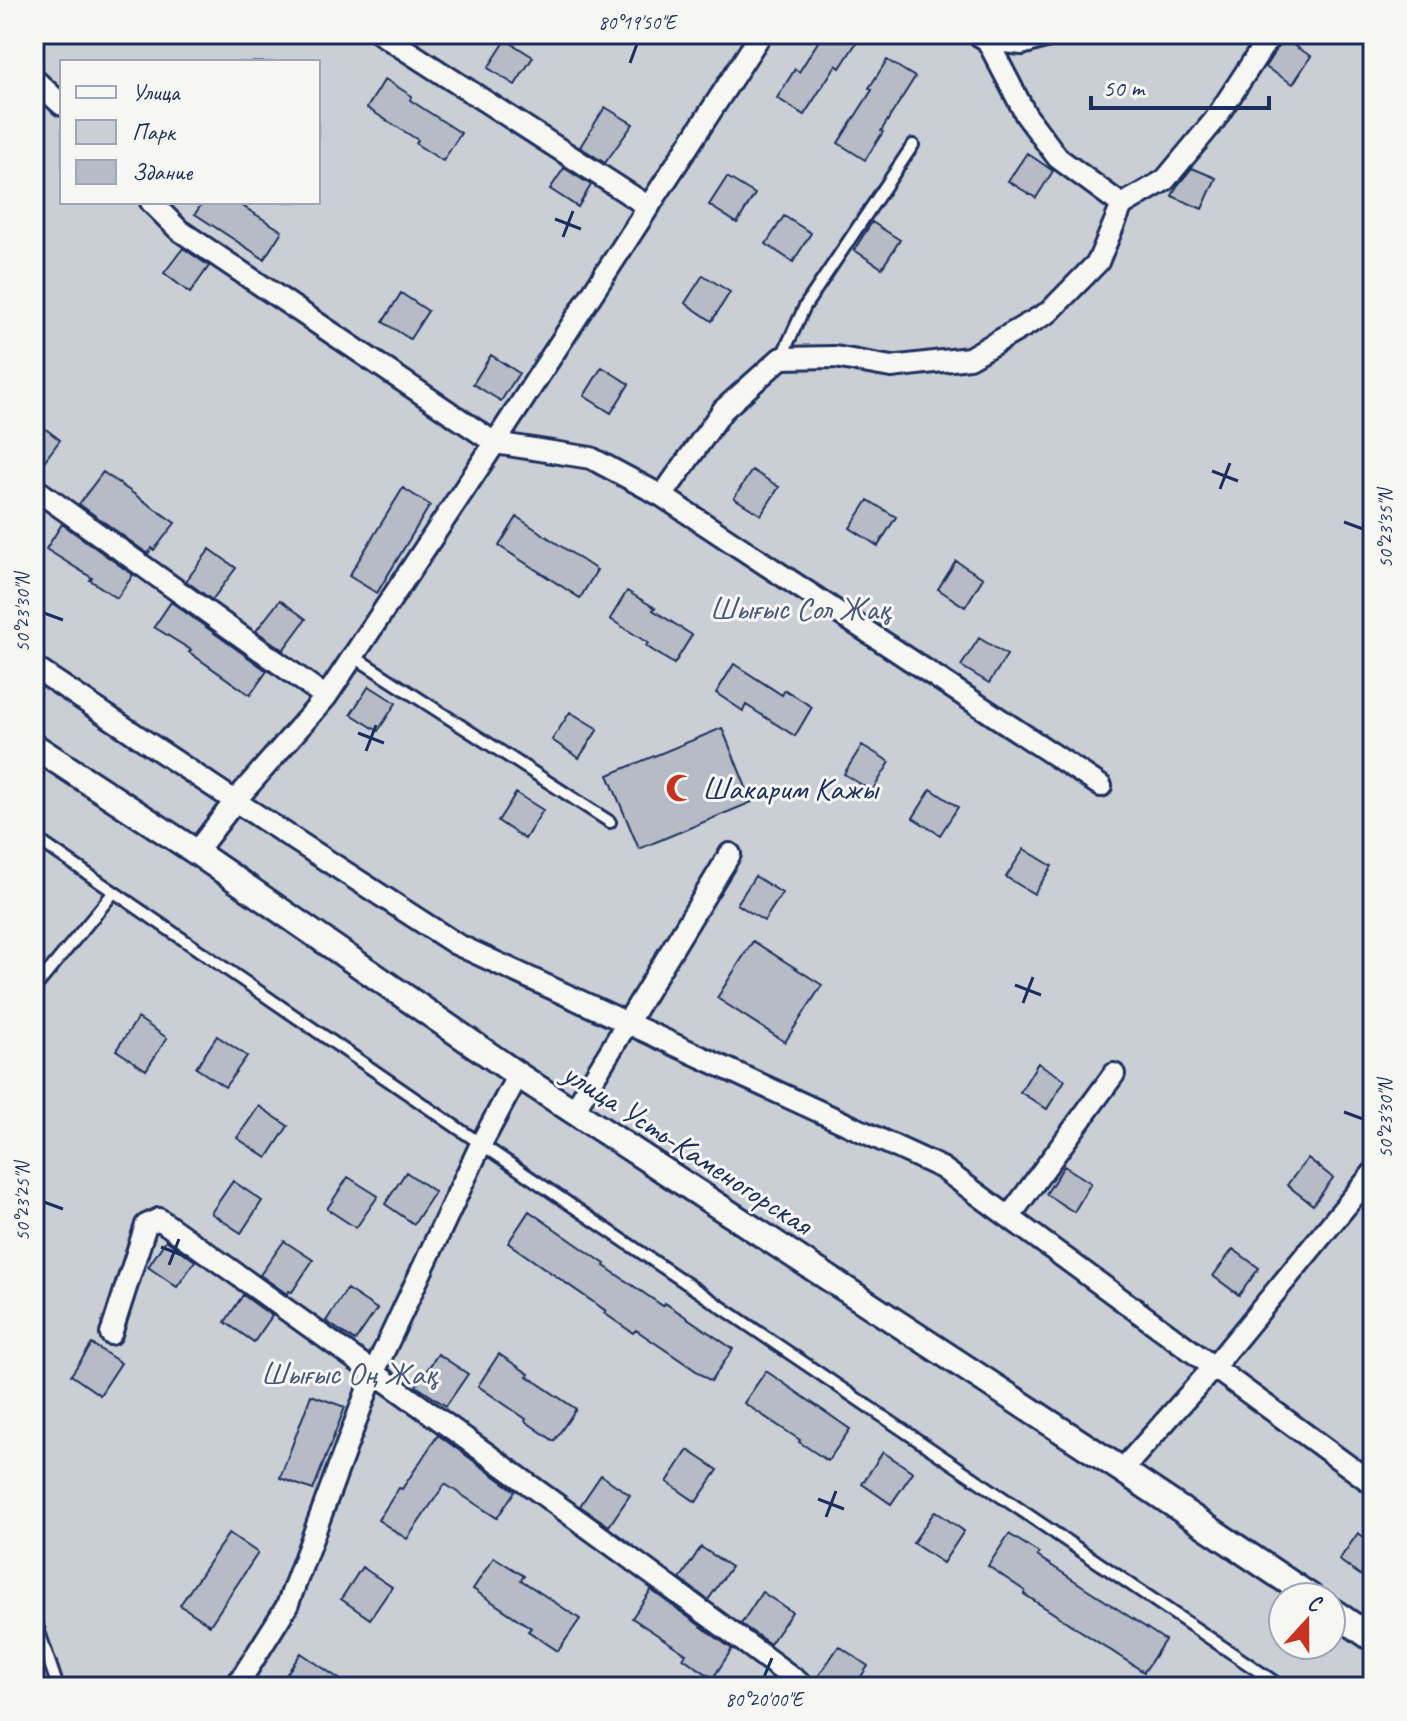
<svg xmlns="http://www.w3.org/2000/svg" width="1407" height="1721" viewBox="0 0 1407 1721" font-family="Caveat,sans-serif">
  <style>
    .green { fill: #caced5; stroke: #727e9a; stroke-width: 2; fill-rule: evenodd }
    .building { fill: #b6bbc6; stroke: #1b2f5e; stroke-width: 2 }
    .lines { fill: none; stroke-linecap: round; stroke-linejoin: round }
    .service-casing { stroke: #1b2f5e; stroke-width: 16 }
    .minor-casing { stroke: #1b2f5e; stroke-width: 26 }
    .tertiary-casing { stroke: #1b2f5e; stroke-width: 30 }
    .service { stroke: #f6f6f2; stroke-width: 10 }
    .minor { stroke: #f6f6f2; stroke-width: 20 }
    .tertiary { stroke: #f6f6f2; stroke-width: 24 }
    .ticks { fill: none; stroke: #1b2f5e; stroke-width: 3 }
    .labels { text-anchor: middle; stroke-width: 6; stroke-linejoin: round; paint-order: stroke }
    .park-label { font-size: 32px; fill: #47577c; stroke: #f6f6f2 }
    .poi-label { font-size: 32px; fill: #1b2f5e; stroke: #f6f6f2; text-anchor: start }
    .street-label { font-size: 32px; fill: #1b2f5e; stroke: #f6f6f2 }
    .neatline { fill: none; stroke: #1b2f5e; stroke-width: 3 }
    .ticks-label { font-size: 20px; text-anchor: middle; fill: #1b2f5e }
  </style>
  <rect width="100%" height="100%" fill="#e9eae9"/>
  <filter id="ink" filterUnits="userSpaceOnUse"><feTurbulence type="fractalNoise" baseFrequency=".0125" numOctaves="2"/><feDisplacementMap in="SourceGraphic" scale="16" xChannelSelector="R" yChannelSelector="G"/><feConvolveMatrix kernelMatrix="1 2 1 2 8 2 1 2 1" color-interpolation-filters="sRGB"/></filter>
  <g filter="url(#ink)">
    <path class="green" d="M34,34H1373V1687H34ZM62,62H318V202H62ZM1283,1597H1331V1645H1283Z"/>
    <path class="building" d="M823,34H862L840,68L836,65L804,115L777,98L795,69L799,72Z
      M1283,39L1311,56L1293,84L1265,67Z
      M506,40L533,57L515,85L488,68Z
      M887,60L915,77L881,131L883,132L865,160L838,143L872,90L869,88Z
      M385,79L412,96L410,100L461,133L443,161L416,144L418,140L367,108Z
      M605,107L633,124L605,163L580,147Z
      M1027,153L1053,171L1036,198L1008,181Z
      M564,168L591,185L578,207L550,189Z
      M1192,168L1216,178L1202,209L1172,196L1177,186Z
      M727,177L755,194L737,223L709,205Z
      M203,202H236L282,231L264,259L195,214Z
      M784,216L811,233L793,262L766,244Z
      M872,222L900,240L882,268L854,250Z
      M183,248L209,266L190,293L164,273Z
      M703,275L730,292L712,321L685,303Z
      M401,293L428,311L410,339L383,322Z
      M491,355L519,373L501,401L473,384Z
      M602,367L629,384L611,413L584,396Z
      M34,420L60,440L34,475Z
      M752,470L779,487L761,515L734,498Z
      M103,472L175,523L154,550L152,548L148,554L79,504Z
      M403,488L430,505L377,593L349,576Z
      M868,500L896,517L878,546L850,528Z
      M517,517L597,570L580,598L499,546Z
      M62,524L133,575L117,598L90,580L92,578L46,549Z
      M210,549L236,568L212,600L186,581Z
      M956,561L983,578L965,607L938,589Z
      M627,591L655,608L653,610L692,635L674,664L646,646L648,643L610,619Z
      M280,600L306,619L283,650L256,631Z
      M171,602L267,671L250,695L189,652L191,650L154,627Z
      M979,638L1007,655L989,683L961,666Z
      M734,664L782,695L785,690L812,707L795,736L746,705L743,711L716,693Z
      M369,686L396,703L378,731L351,714Z
      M570,712L598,729L579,758L552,740Z
      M722,728L752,802L639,849L608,775Z
      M862,745L890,762L872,791L844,774Z
      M931,789L958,807L940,835L913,818Z
      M516,793L543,810L525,839L498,821Z
      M1024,849L1052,866L1034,894L1006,877Z
      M755,876L782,893L764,921L737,904Z
      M753,941L822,985L785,1042L717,998Z
      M138,1018L167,1038L146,1070L116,1050Z
      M217,1036L247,1056L225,1087L196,1068Z
      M1038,1063L1065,1080L1047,1109L1020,1092Z
      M259,1106L288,1126L267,1158L237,1138Z
      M1308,1158L1333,1178L1313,1205L1287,1185Z
      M1064,1166L1091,1183L1074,1212L1046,1194Z
      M406,1172L435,1192L414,1224L385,1204Z
      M348,1177L378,1196L356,1228L327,1209Z
      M233,1181L262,1201L241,1233L211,1213Z
      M529,1211L605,1264L604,1266L663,1306L665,1303L733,1349L711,1381L636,1330L633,1333L604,1313L606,1311L508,1243Z
      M166,1240L195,1261L177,1287L148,1267Z
      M284,1241L313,1260L292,1292L289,1291L287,1294L260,1275Z
      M1233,1249L1259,1268L1239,1295L1213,1276Z
      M347,1289L377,1309L355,1341L326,1321Z
      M243,1295L272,1316L254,1342L225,1322Z
      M92,1344L121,1363L100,1395L71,1375Z
      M438,1354L468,1374L446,1406L416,1386Z
      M499,1354L529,1374L527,1376L576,1409L554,1441L525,1421L526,1419L478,1386Z
      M766,1371L850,1429L828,1461L799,1442L800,1440L744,1403Z
      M311,1395L345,1407L313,1490L280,1478Z
      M438,1435L515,1491L497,1518L445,1484L407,1539L378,1520L399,1488L402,1489Z
      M688,1450L718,1470L696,1502L667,1482Z
      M883,1452L913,1472L891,1504L862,1484Z
      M601,1475L630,1495L609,1526L580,1506Z
      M935,1511L964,1531L943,1563L913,1543Z
      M229,1533L258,1553L210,1625L180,1605Z
      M1358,1533L1373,1543V1584L1339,1560Z
      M1009,1534L1039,1553L1037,1556L1165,1640L1144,1672L1024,1594L1025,1591L988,1566Z
      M701,1547L731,1567L708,1600L680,1579Z
      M494,1557L524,1576L521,1580L580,1619L558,1651L528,1631L531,1628L473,1589Z
      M362,1567L392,1587L370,1619L341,1599Z
      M651,1590L732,1649L713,1678L683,1658L686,1654L632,1618Z
      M762,1592L792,1612L770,1644L741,1624Z
      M839,1646L868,1666L854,1687H830L817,1678Z
      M301,1653L351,1687H278Z"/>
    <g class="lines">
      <defs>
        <path id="service" d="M781,358L805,306L913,145
          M353,656L610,822
          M34,837L481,1144L1282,1687
          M34,989L114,892
          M34,1617L58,1687
          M243,1676L258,1687"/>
        <path id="minor" d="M381,34L649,207
          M977,34L987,40L1026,115L1058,158L1122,205L1165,180L1214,121L1271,34
          M987,40L1022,44L1055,34
          M34,79L62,105
          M151,202L179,230L495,443L591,458L662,496L1101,786
          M34,488L326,697
          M662,496L723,410L781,358L835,357L891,367L969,358L1049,312L1098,262L1122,205
          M34,667L235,801L456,944L942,1168L1373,1484
          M196,852L235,801L326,697L495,443L761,34
          M573,1112L730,854
          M1009,1217L1114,1074
          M111,1334L146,1225L159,1219C376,1373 592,1529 805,1687
          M1122,1470L1213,1368L1373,1173
          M233,1687L243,1676L287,1606L374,1372L481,1144L518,1075"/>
        <path id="tertiary" d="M34,746L196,852L518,1075L1122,1470L1311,1597
          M1331,1610L1373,1639"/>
      </defs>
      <use href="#service" class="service-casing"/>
      <use href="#minor" class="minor-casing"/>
      <use href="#tertiary" class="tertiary-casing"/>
      <use href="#service" class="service"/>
      <use href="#minor" class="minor"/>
      <use href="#tertiary" class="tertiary"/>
    </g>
  </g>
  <path class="ticks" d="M630,63L637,44M555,219L581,229M563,237L573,211M1212,471L1238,481M1220,489L1230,463M1344,522L1363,529M44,613L63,620M358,733L384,743M366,751L376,725M1015,985L1041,995M1023,1003L1033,977M1344,1112L1363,1119M44,1202L63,1209M161,1247L187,1257M169,1265L179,1239M818,1499L844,1509M826,1517L836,1491M764,1677L772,1658"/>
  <defs>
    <symbol id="mosque-bare" viewBox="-9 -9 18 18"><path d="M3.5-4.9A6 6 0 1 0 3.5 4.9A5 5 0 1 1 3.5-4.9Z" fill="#c8321e" stroke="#f6f6f2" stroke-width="2.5" paint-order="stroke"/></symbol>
  </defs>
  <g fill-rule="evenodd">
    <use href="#mosque-bare" x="660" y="768" width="40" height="40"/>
  </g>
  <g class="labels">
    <g class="park-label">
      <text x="800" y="619">Шығыс Сол Жақ</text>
      <text x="349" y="1384">Шығыс Оң Жақ</text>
    </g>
    <g class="poi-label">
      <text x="702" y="799">Шакарим Кажы</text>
    </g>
    <g class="street-label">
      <text transform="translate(688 1148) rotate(33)" y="11">улица Усть-Каменогорская</text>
    </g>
  </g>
  <rect width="1407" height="1721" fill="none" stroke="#f6f6f2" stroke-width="88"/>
  <rect x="60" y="60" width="260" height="144" fill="#f6f6f2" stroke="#9ea6b7" stroke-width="2"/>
  <rect x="76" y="86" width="40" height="12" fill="#f6f6f2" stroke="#9ea6b7" stroke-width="2"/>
  <text x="132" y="100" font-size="24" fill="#1b2f5e">Улица</text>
  <rect x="76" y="120" width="40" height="24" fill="#caced5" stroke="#9ea6b7" stroke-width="2"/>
  <text x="132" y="140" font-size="24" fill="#1b2f5e">Парк</text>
  <rect x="76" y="160" width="40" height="24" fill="#b6bbc6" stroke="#9ea6b7" stroke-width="2"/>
  <text x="132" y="180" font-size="24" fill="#1b2f5e">Здание</text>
  <g transform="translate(1307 1621) rotate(21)"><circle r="38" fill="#f6f6f2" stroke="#9ea6b7" stroke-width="2"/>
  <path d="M0-6L14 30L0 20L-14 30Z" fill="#c8321e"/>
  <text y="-12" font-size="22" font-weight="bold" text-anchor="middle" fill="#1b2f5e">С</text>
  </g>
  <path d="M1091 96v12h178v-12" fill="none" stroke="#1b2f5e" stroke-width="4"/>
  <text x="1103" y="96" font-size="24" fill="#1b2f5e" stroke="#f6f6f2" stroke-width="6" paint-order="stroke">50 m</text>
  <rect x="44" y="44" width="1319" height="1633" class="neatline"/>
  <g class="ticks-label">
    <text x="637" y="29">80°19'50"E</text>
    <text transform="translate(1385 529) rotate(-90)" y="7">50°23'35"N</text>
    <text transform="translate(22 613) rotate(-90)" y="7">50°23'30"N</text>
    <text transform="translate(1385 1119) rotate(-90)" y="7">50°23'30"N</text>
    <text transform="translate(22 1202) rotate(-90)" y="7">50°23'25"N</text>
    <text x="764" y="1706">80°20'00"E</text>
  </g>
</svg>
